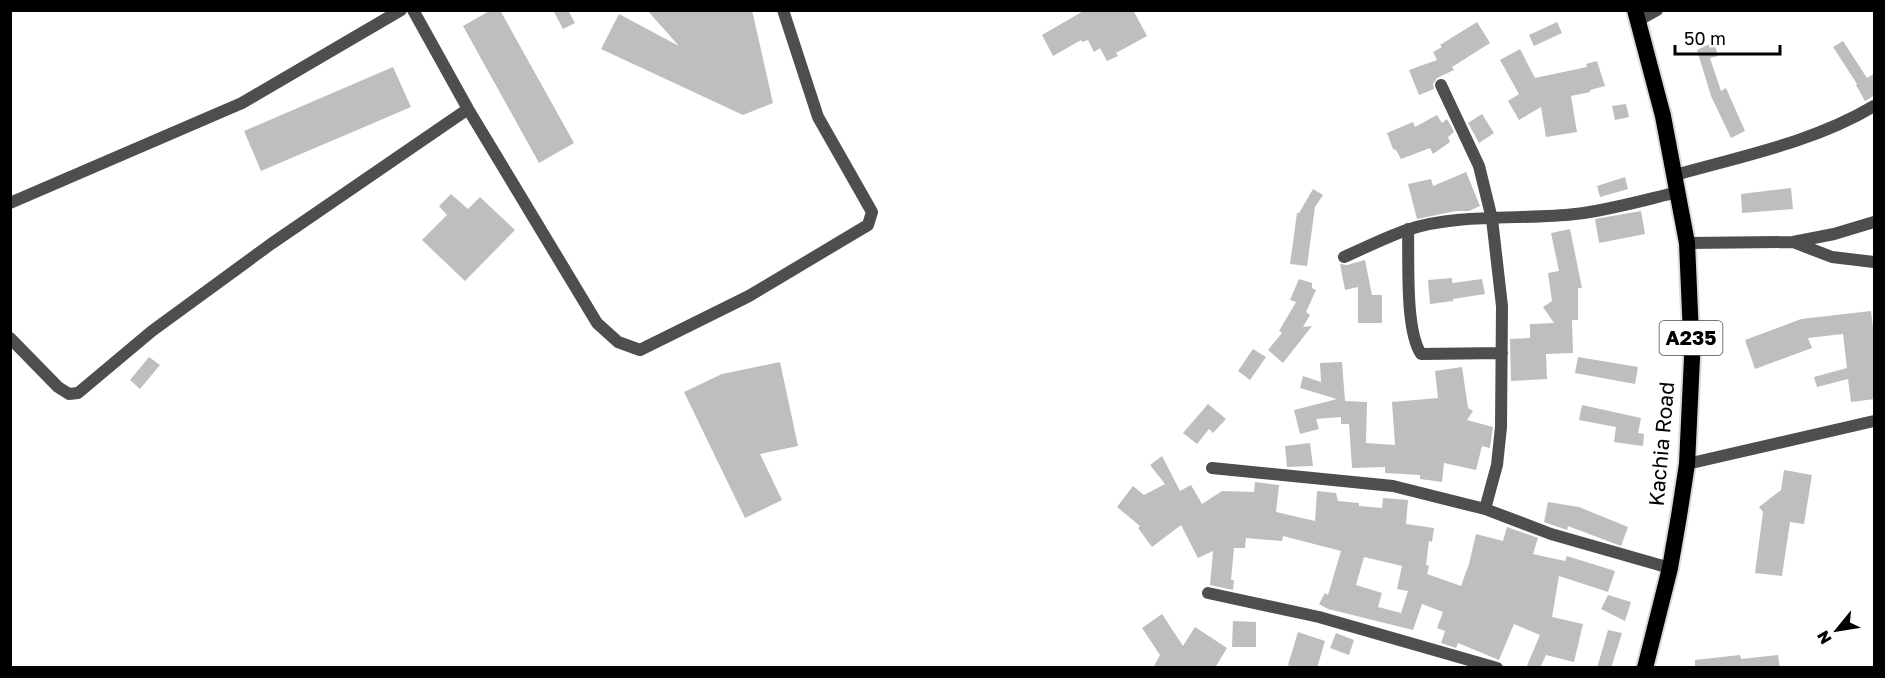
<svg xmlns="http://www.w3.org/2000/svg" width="1885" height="678" viewBox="0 0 1885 678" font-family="'Golos Text',sans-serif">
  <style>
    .building { fill: #bebebe; fill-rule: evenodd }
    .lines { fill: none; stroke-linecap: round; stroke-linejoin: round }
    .trunk-casing { stroke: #dbdbdb; stroke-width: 20 }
    .minor { stroke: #4e4e4e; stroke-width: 12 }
    .trunk { stroke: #000; stroke-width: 16 }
    .labels { text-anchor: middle; stroke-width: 6; stroke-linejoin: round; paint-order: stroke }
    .shield { fill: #fff; stroke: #4c4c4c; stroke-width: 1.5 }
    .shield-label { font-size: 20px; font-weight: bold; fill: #000 }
    .street-label { font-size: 21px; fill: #000; stroke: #fff }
  </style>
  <rect width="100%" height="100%" fill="#fff"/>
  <path class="building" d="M491,10H500L574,143L539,163L463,26Z
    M553,10H568L575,23L563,29Z
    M647,10H752L773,103L743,115L601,49L619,14L679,46Z
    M1085,10H1133L1147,36L1116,53L1118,56L1107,61L1100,48L1094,52L1088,40L1082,42L1081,40L1053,56L1042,35Z
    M1477,22L1490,43L1452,67L1454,70L1437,78L1433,84L1434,89L1419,95L1409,70L1437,60L1433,52L1442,47L1440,45Z
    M1557,22L1562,33L1534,46L1529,35Z
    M1843,41L1867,78L1875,73V95L1865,101L1856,85L1857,84L1833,47Z
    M1714,42L1718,56L1710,58L1721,91L1726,88L1745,131L1731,138L1711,96L1697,50Z
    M1520,49L1535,78L1587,67L1586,64L1597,61L1605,86L1590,90V92L1571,96L1577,132L1546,137L1541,107L1519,120L1508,101L1519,94L1500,60Z
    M393,67L411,107L261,171L244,131Z
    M1626,104L1629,117L1615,120L1612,106Z
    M1482,114L1494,133L1479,143L1468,123Z
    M1437,115L1442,123L1447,119L1451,126L1454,132L1448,137L1450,142L1433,154L1430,148L1401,159L1396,150L1393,149L1387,133L1413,122L1415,127Z
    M1466,172L1480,206L1469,211H1456L1417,219L1408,184L1431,179L1433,186Z
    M1625,177L1628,189L1600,197L1597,186Z
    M1791,188L1793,209L1742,213L1741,194Z
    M1313,189L1323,195L1315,207L1307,266L1290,264L1297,213H1299Z
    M451,194L468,209L480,197L515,230L465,281L422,240L447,215L439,206Z
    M1641,211L1645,234L1599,243L1595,219Z
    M1570,229L1582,288H1578V320H1572L1573,353L1546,354L1547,379L1511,381L1510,339L1530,338V324L1554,323L1543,307L1552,301L1548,273L1559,271L1551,233Z
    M1365,260L1372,295H1382V323H1358V287L1345,290L1340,264L1347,265Z
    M1452,278V283L1482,279L1485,294L1453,299V301L1430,304L1428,280Z
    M1299,279L1312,283V288L1316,290L1306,312L1310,315L1303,327L1312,326L1283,363L1268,350L1282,333L1279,331L1296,302L1290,300Z
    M1871,311L1875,344V399L1851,402L1848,379L1817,387L1814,377L1847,368L1843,334L1808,338L1812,348L1755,369L1745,340L1801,319Z
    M1253,349L1266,357L1250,380L1238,371Z
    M149,357L160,365L140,389L130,380Z
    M1578,357L1638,367L1635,384L1575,373Z
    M780,362L798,446L760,454L782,500L745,518L684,392L722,374Z
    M1342,362L1345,401L1367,402L1366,443L1395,445L1392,402L1438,398L1435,371L1462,367L1468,408L1473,411L1467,420L1493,427L1490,448L1482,446L1476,470L1444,463L1442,482L1420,479V475L1385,473V467L1352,468L1349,424H1341V417L1316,419L1319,429L1300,434L1294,410L1337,399L1300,388L1303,376L1321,382L1320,363Z
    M1208,404L1226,419L1213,433L1209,429L1197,444L1183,433Z
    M1582,405L1641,418L1638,433L1644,434L1643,446L1614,442L1616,427L1579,420Z
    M1310,443L1313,466L1287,467L1285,446Z
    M1162,456L1180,491L1191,485L1202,504L1222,491L1254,492L1255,482L1279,485L1276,512L1315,521L1317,491L1336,493L1338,501L1359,503V506L1382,508L1383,498L1408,500L1406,524L1434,528L1432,542L1429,541L1426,565L1429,566L1427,574L1461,586L1469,564L1476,534L1503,541L1507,527L1538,538L1533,554L1565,561L1567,556L1615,571L1608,592L1559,576L1552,617L1583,624L1574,662L1546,655L1540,668H1526L1540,635L1514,624L1499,660L1458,643L1456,648L1441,643L1445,631L1437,628L1443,612L1422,604L1413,630L1328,609L1319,604L1325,593L1328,595L1341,551L1283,536L1282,541L1246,538L1245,548H1234L1231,580H1234L1233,590L1210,585L1213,551L1198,558L1181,525L1152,547L1138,528L1140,526L1117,507L1133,486L1144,495L1165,484L1150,465ZM1364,557L1402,566L1397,589L1408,591L1401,613L1378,607L1382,593L1356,585Z
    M1784,470L1812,475L1804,524L1790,522L1782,576L1755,573L1763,512L1759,507L1781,490Z
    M1548,502L1579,507L1628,527L1621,546L1568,526L1567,530L1544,522Z
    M1608,595L1631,602L1625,621L1601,609Z
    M1162,614L1183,646L1195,627L1227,648L1215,668H1153L1160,655L1142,628Z
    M1233,621L1256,622V647H1232Z
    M1608,630L1622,633L1611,668H1597Z
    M1298,632L1325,641L1317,668H1295L1288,665Z
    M1336,633L1354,640L1349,655L1330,648Z
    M1740,655L1741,659L1778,655L1780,668H1695V660Z"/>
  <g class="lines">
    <defs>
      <path id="trunk" d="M1635,10L1663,116L1687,243L1692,358L1687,464L1679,516L1670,568L1645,668"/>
    </defs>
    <use href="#trunk" class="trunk-casing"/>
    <path class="minor" d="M413,10L468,109L597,323L618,342L640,350L749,296L868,225L872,212L818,117L783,10
      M1639,20L1657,10
      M1441,85L1479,166L1492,219L1502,306L1501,427L1497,465L1485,509
      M1675,175C1742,156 1814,142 1874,106
      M10,203L242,103L401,10
      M1408,229C1409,261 1405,330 1421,354L1502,353
      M1793,242L1832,257L1874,262
      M1687,243L1793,242L1834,234L1874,222
      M1344,257C1365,248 1386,237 1407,230C1457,213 1523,220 1575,214C1610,210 1644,200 1678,192
      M10,338L58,387L69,394L78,393L152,331L271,244L468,109
      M1687,464L1874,421
      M1212,468L1393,486L1485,509L1551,534L1670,568
      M1208,593L1319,617L1497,668"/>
    <use href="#trunk" class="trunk"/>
  </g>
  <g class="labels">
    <rect class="shield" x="1659.5" y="321" width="63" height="34" rx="4.5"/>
    <g class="shield-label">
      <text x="1691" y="345">A235</text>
    </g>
    <g class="street-label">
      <text transform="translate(1662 444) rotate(-85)" y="7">Kachia Road</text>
    </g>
  </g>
  <rect width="1885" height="678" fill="none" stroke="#000000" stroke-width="24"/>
  <g transform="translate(1837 630) rotate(240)" stroke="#ffffff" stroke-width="4.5" paint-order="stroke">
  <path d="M0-4.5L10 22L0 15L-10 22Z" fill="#000000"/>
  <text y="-9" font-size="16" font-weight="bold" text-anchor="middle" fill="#000000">N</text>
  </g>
  <path d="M1675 45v9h105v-9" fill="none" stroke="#000000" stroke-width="3"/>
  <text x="1684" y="45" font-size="18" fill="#000000" stroke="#ffffff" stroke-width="4.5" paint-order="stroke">50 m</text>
</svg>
